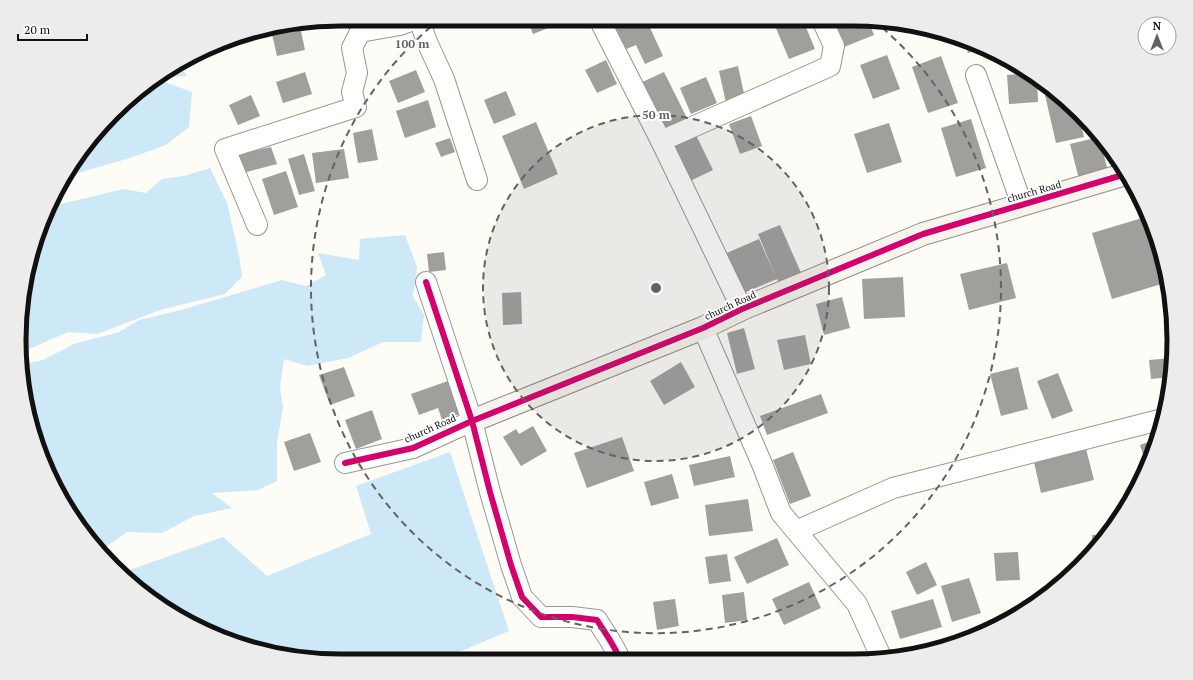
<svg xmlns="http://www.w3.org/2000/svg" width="1193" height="680" viewBox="0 0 1193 680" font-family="'PT Serif',serif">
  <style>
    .water { fill: #cde8f7 }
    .building { fill: #a19f9c }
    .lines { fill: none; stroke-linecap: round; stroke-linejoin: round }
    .street-casing { stroke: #979795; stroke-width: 22 }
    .secondary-casing { stroke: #8e8d8b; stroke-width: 24 }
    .street { stroke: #fffffe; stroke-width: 20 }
    .secondary { stroke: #f6f4eb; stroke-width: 22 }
    .cycleway-casing { stroke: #fff; stroke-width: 8 }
    .cycleway { stroke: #d6006c; stroke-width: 6 }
    .ring { fill: none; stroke: #646362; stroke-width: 2; stroke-dasharray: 7 5 }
    .labels { text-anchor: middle; stroke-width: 4; stroke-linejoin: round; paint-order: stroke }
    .street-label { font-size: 10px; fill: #111; stroke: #fff }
    .rim { fill: none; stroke: #111; stroke-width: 5 }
    .centre { fill: #646362; stroke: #fff; stroke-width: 2 }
    .ring-label { font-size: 12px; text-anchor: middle; font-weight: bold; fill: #646362; stroke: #fff; stroke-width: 4; stroke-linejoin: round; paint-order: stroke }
  </style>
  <rect width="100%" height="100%" fill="#fdfcf7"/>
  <path class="water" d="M180,66L187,76L158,78Z
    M156,79L192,92L189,127L166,145L130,158L95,168L66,177L73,161L145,85Z
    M210,168L227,203L239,255L242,277L225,294L160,310L97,334L68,332L20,353L30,257L53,206L123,189L146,193L162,179L184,176Z
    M405,235L417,267L413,296L424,315L421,342H383L348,358L307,366L284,359L280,387L283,408L277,442V481L258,490L212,493L232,508L194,516L162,533L127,532L106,547L100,549L85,536L43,463L21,365L43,360L74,344L119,332L139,320L181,310L282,280L306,286L326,275L318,253L359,260L360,239Z
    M450,452L509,631L440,660H319L237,644L162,607L124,572L223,537L267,576L371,534L356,486Z"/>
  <path class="building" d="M527,19H560L561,23L533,34Z
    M612,19H646L663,56L645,64L636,45L624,50L610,20Z
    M791,20H803L815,49L789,59L775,26Z
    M834,20H868L874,35L844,47Z
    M300,26L305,50L277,56L271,30Z
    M964,40L983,49L968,53Z
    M887,55L900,89L873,99L860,65Z
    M941,56L958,103L928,113L912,67Z
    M606,60L617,84L597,93L585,70Z
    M738,66L745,98L726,103L719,71Z
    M416,70L425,92L398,103L389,81Z
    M305,72L312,94L283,103L276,82Z
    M664,72L687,118L663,129L640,83Z
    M1031,73L1037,77L1038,102L1009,104L1007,75Z
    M706,77L717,103L691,114L680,88Z
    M1042,82L1078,111L1084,137L1056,143Z
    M506,91L516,115L494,124L484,100Z
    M251,95L260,116L238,125L229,105Z
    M428,100L436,127L405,138L396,111Z
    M751,116L762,146L740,154L729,124Z
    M971,119L986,168L956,177L941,128Z
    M536,122L558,174L524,189L502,136Z
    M889,123L902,162L867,173L854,134Z
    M372,129L378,160L358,163L353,133Z
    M696,135L713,170L690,181L673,146Z
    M1099,137L1109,175L1080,183L1070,144Z
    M450,138L455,152L441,157L435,143Z
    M271,147L277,164L243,173L238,154Z
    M344,149L349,178L316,183L312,153Z
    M304,154L315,191L299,195L288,159Z
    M286,171L298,207L274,215L262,179Z
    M1149,216L1168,282L1112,299L1092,233Z
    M780,225L802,275L779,284L758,234Z
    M759,239L777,279L739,295L722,255Z
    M444,252L446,270L429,272L427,254Z
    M1007,263L1016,298L969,310L960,274Z
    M903,277L905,317L864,319L862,279Z
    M521,292L522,324L503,325L502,293Z
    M842,297L850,328L824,335L816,304Z
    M744,328L755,369L737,374L727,333Z
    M805,335L811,364L784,370L777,340Z
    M1172,358L1170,377L1151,379L1149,360Z
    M681,362L695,387L664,405L650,381Z
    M344,367L355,396L330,405L319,375Z
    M1018,367L1028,409L1001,416L990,374Z
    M1058,373L1073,411L1052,419L1037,381Z
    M448,381L460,414L442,420L438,408L419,415L411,394Z
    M821,394L828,413L767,435L760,416Z
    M372,410L382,439L356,449L345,420Z
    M533,426L547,451L521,466L503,437L516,429L519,434Z
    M310,433L321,462L294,471L284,442Z
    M622,437L634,471L587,488L574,453Z
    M1157,439L1150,463L1147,467L1140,445Z
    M1085,445L1094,480L1041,493L1033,458Z
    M793,452L811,496L790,504L773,460Z
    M730,456L735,477L694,486L689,465Z
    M672,474L679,498L651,506L644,482Z
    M748,499L753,531L709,536L705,505Z
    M1107,534L1093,551L1092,535Z
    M777,538L789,565L747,584L734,557Z
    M1018,552L1020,580L996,581L994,553Z
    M727,554L731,581L709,584L705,557Z
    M1085,561L1080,567L1071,574L1068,566Z
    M926,562L937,585L917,595L906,572Z
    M969,578L981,613L952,622L941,586Z
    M809,582L821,608L784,625L772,599Z
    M744,592L747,620L725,623L722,595Z
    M675,599L679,626L657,630L653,602Z
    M933,599L942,627L900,639L891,611Z
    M725,657L726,660H715Z"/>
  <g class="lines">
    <defs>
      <path id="street" d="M419,19L427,42L444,79L477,180
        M599,19L661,141L742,309
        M976,75L1022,205
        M661,141L830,66L834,46L822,20
        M257,225L225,149L356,107L352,92L357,73L352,48L360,32L400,25L416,19
        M426,282L472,421L490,492L511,565L522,597L541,617H572L597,620C605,633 615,646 620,660
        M703,328L762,464L781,513L857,604L882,659
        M345,463L413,448L472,421
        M796,531L893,488L1163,419"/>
      <path id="secondary" d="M472,421L703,328L742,309L923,234L1126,174"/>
    </defs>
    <use href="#street" class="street-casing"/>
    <use href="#secondary" class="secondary-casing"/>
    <use href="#street" class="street"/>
    <use href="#secondary" class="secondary"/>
    <defs>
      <path id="cycleway" d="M426,282L472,421L490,492L511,565L522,597L541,617H572L597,620C605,633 615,646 620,660
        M345,463L413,448L472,421L703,328L742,309L923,234L1126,174"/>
    </defs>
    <use href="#cycleway" class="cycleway-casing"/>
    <use href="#cycleway" class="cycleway"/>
  </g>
  <circle cx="656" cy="288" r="173" fill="#646362" fill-opacity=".12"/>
  <g class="ring">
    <circle cx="656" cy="288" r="173"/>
    <path d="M873 20A345 345 0 1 1 439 20"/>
  </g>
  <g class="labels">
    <g class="street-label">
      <text transform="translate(1034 191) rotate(-16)" y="4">church Road</text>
      <text transform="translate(730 305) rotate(-25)" y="4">church Road</text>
      <text transform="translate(430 428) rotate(-24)" y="4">church Road</text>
    </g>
  </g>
  <path d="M0 0H1193V680H0ZM340 26H853A314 314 0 0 1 1167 340V340A314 314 0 0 1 853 654H340A314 314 0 0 1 26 340V340A314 314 0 0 1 340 26Z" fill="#ececec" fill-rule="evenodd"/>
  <path class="rim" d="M340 26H853A314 314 0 0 1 1167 340V340A314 314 0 0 1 853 654H340A314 314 0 0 1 26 340V340A314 314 0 0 1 340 26Z"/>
  <circle cx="656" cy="288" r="6" class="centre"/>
  <g class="ring-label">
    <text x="412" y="48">100 m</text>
    <text x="656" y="119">50 m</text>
  </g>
  <g transform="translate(1157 36)"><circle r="19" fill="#ffffff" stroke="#a0a0a0"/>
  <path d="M0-3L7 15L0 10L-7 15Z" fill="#646362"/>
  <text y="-6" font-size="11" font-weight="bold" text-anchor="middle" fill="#111111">N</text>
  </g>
  <path d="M18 34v6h69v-6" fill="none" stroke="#111111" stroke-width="2"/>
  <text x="24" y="34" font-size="12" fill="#111111" stroke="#ffffff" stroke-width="3" paint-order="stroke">20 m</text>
</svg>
